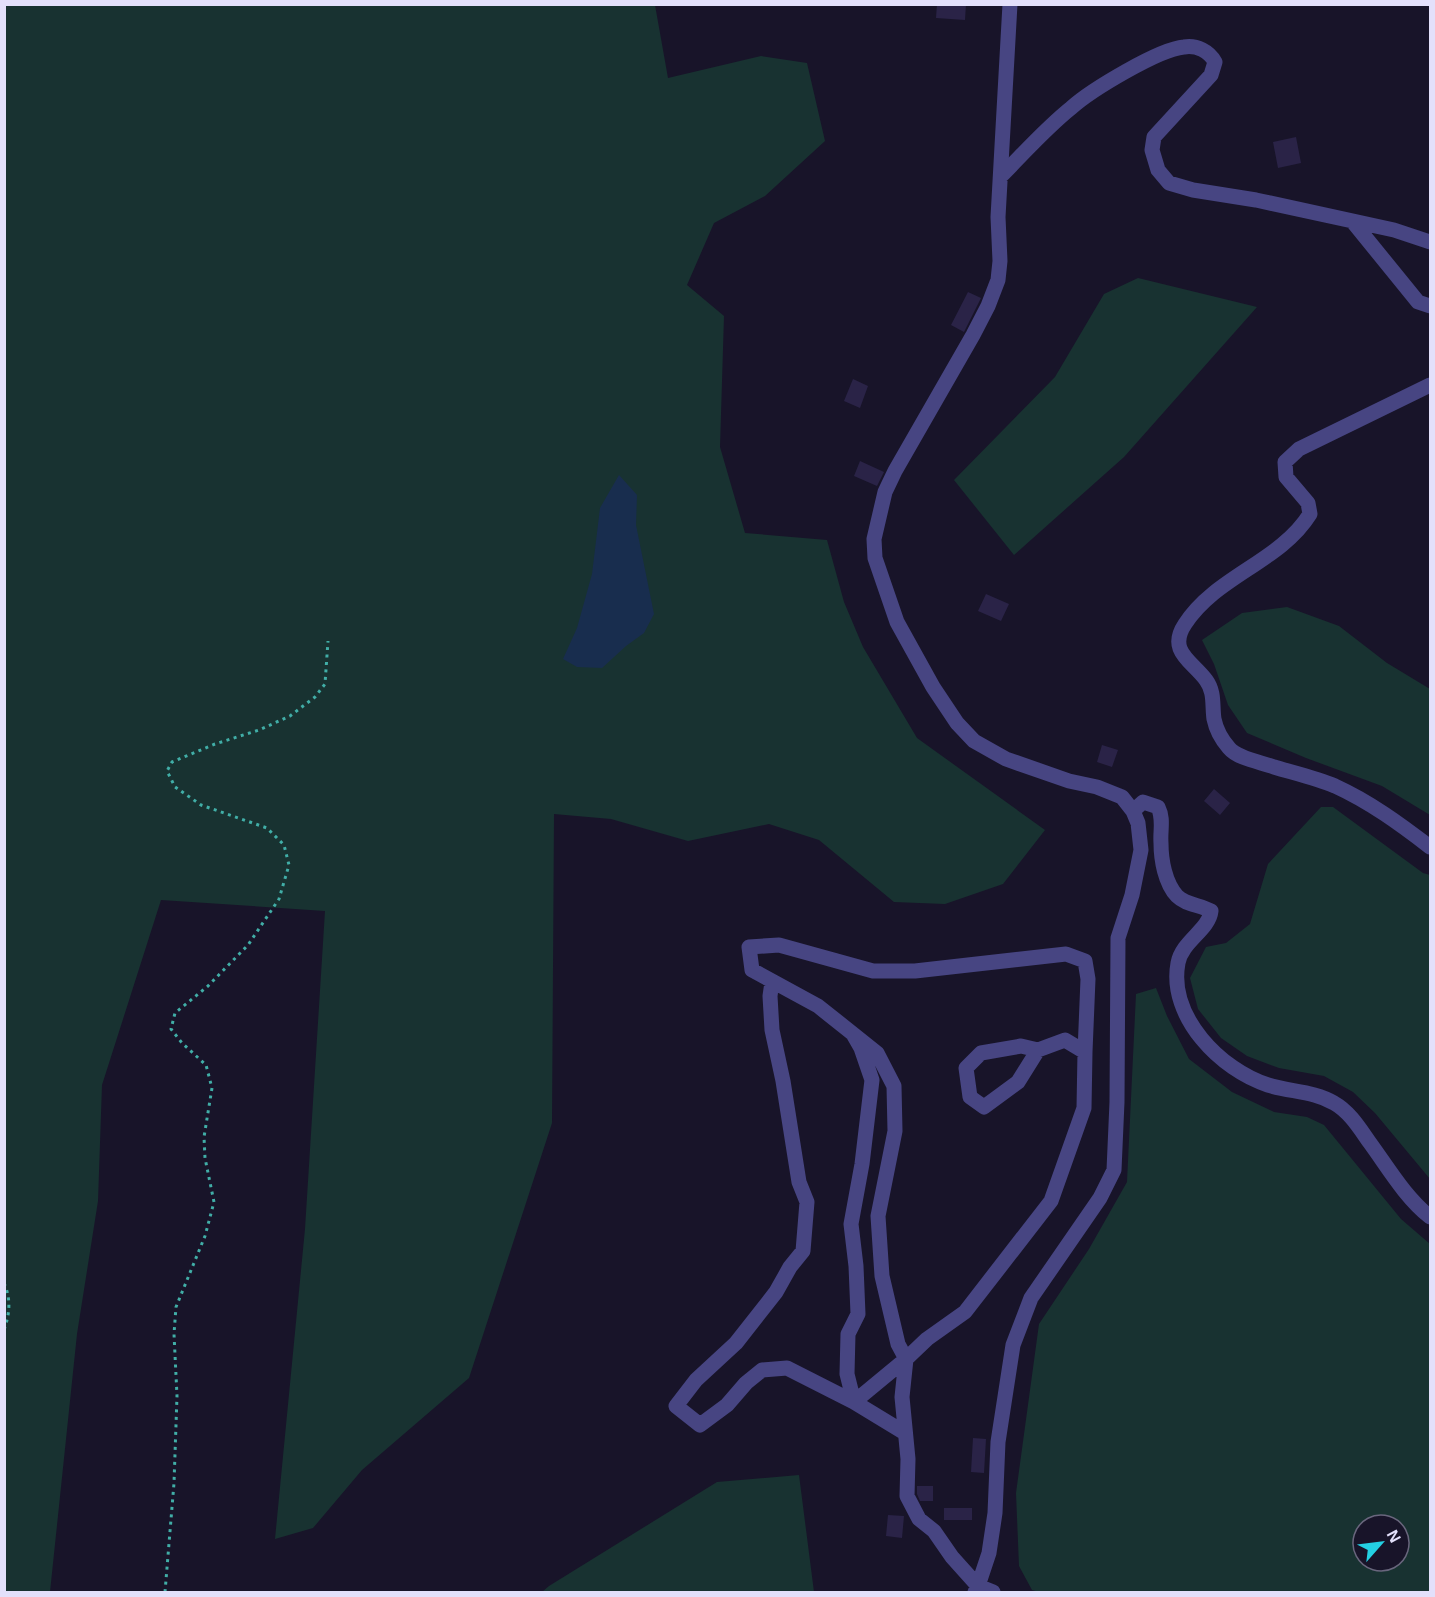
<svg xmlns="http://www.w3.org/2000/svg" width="1435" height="1597" viewBox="0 0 1435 1597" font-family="Helvetica,sans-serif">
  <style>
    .green { fill: #183231; fill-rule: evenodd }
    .water { fill: #182d4e }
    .building { fill: #2a2347 }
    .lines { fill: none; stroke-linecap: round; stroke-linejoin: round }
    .path { stroke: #41aea7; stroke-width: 3; stroke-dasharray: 3 4.5; stroke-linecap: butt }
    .minor { stroke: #474582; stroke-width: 15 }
  </style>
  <rect width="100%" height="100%" fill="#181429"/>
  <path class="green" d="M5,5H655L668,78L761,56L807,63L825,141L765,196L714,223L687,285L724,316L720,447L745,533L827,540L844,602L863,647L917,738L1045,830L1003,884L945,904L894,902L819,840L769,824L688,841L611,819L554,814L552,1123L469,1378L362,1470L313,1528L275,1539L305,1229L325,911L161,900L102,1085L98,1201L77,1334L50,1592H5Z
    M1138,278L1257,307L1124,457L1014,555L954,480L1055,377L1104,294Z
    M1287,607L1339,626L1387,663L1430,689V815L1382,786L1306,758L1247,733L1228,705L1214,664L1202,640L1242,613Z
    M1321,807H1333L1423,873L1430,875V1179L1375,1113L1353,1092L1324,1076L1279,1068L1247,1056L1221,1038L1198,1009L1190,978L1206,947L1226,943L1250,924L1268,864Z
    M1156,988L1167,1016L1189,1059L1232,1092L1274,1112L1307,1117L1324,1125L1401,1219L1430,1244V1592H1039L1032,1590L1019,1566L1016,1493L1039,1324L1089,1249L1127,1182L1136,994ZM1363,1525H1399V1561H1363Z
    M799,1475L814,1592H542L549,1586L717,1482Z"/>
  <path class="water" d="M619,475L637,495L636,525L654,614L644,633L626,646L602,668L577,667L563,659L577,628L592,574L600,508Z"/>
  <path class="building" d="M937,4H966L965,20L936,18Z
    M1296,137L1301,163L1278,168L1273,142Z
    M968,292L981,298L964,332L951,325Z
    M853,379L868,386L860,408L844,401Z
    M860,461L884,472L877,486L854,476Z
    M986,594L1009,604L1001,621L978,611Z
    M1102,745L1118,750L1112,767L1097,762Z
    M1214,789L1230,803L1220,815L1204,801Z
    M973,1438L986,1439L984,1473L971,1472Z
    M917,1486H933V1501H920L917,1494Z
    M944,1508H972V1520H944Z
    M888,1515L904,1516L902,1538L886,1536Z"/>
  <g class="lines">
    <path class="path" d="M4,1283C11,1299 10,1313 4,1330
      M165,1592L174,1483L177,1396L174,1334L176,1307L205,1236L214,1202L205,1158L204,1137L212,1088L206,1065L182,1043L171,1029L175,1013L208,986L248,945L279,899L289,865L284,845L267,828L201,805L175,787L167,771L172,762L215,744L259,730L290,716L315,697L325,684L328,641"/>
    <path class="minor" d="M1010,4L998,217L1000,261L998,280L988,306L973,335L895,471L885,492L874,539L875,558L897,622L933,687L957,723L974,741L1006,759L1069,781L1097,787L1122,797L1133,811L1138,823L1141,850L1132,895L1118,938L1117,1102L1114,1170L1100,1198L1031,1298L1013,1345L998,1442L995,1513L989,1553L978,1586L952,1557L934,1531L919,1519L907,1496L908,1459L902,1397L906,1359L927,1339L965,1312L1051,1201L1084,1108L1085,1052L1065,1040L1038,1050L1021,1046L981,1053L966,1068L970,1097L984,1107L1018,1082L1038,1050
      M1001,176C1024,153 1046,128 1071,108C1091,90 1159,49 1184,47C1197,45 1209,51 1215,62L1211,75L1154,137L1152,150L1158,170L1169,183L1193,190L1256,200L1394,230L1430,242
      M1353,222L1418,302L1430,306
      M1430,385L1299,449L1285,462L1286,477L1308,503L1310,514C1280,562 1216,576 1185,624C1167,651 1192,661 1206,680C1215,692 1212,706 1214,719C1216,729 1222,740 1229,748C1238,759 1261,762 1274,767C1294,773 1316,778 1335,786C1370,802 1400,824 1430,847
      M1133,811L1143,802L1158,807C1164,819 1160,830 1161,843C1161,860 1165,883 1177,896C1186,905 1201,905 1211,911C1209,930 1182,941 1178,963C1168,1017 1221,1070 1268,1085C1290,1092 1314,1091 1334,1103C1350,1112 1360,1129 1370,1143C1389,1169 1405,1197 1430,1217
      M772,982L770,996L772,1030L783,1081L799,1182L807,1202L803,1251L790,1267L776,1292L736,1343L696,1380L676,1406L700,1425L727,1405L746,1383L762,1370L787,1368L854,1402L905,1433
      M853,1034L861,1048L872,1080L862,1164L851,1224L856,1266L858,1314L848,1334L847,1374L854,1402L906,1359L898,1344L882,1276L878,1216L895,1131L894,1086L877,1053L818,1006L752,970L749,947L779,945L873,971H915L1066,954L1085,961L1088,979L1085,1052
      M975,1592L978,1586L993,1592"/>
  </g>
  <rect width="1435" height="1597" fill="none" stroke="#e3e0fb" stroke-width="12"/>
  <g transform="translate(1381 1543) rotate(62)"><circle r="28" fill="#181429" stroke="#69667d" stroke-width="1.5"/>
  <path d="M0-4.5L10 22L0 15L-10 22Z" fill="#24d0e3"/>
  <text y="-9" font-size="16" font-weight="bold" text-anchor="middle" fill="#e3e0fb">N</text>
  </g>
</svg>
